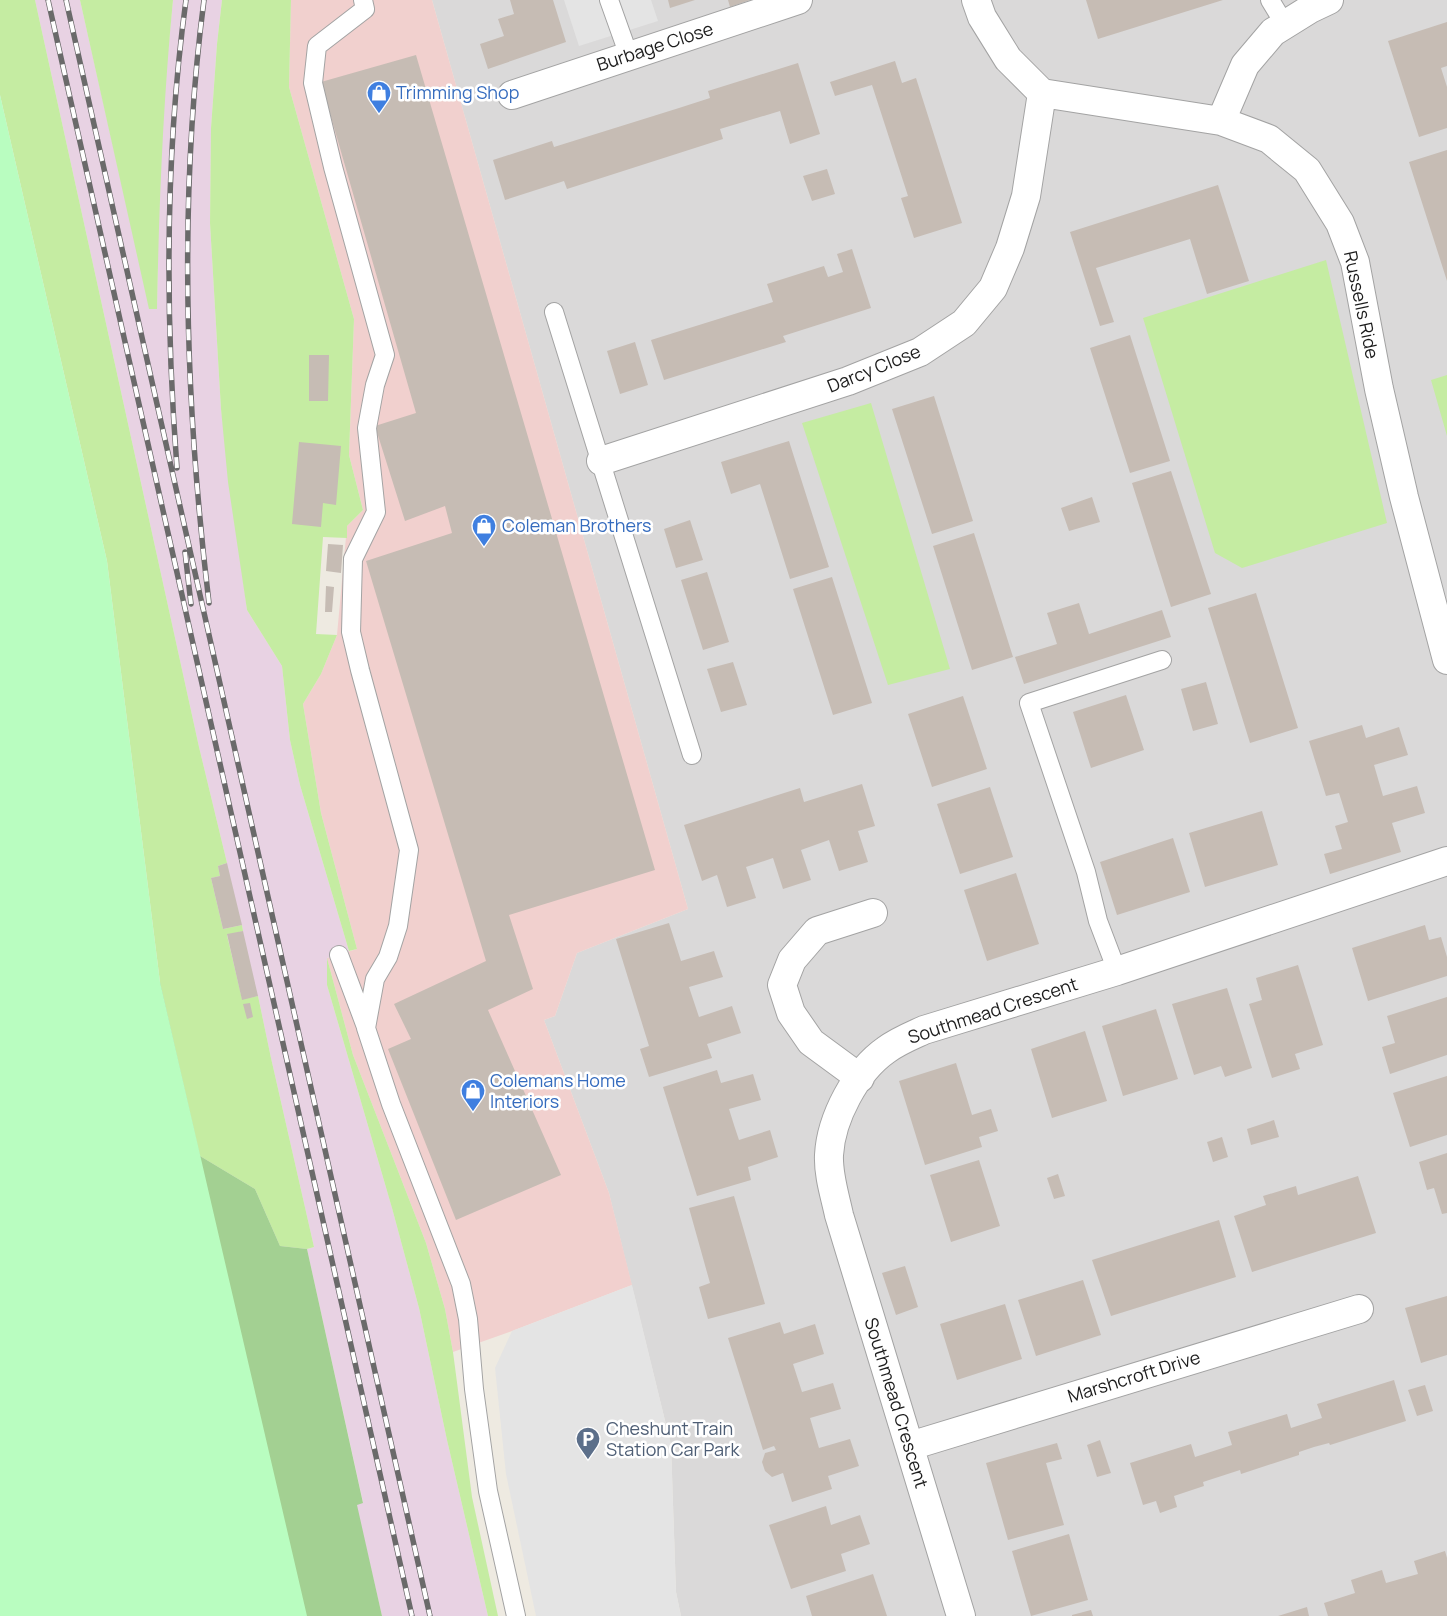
<svg xmlns="http://www.w3.org/2000/svg" width="1447" height="1616" viewBox="0 0 1447 1616" font-family="Manrope,sans-serif">
  <style>
    .residential { fill: #dad9d9 }
    .commercial { fill: #f1d0ce }
    .industrial { fill: #e8d2e3 }
    .grass { fill: #c5eca2 }
    .forest { fill: #a3d092 }
    .park { fill: #b9fdc0 }
    .parking { fill: #e4e4e4 }
    .building { fill: #c6bcb4 }
    .lines { fill: none; stroke-linecap: round; stroke-linejoin: round }
    .service-casing { stroke: #a3a3a3; stroke-width: 20 }
    .minor-casing { stroke: #a3a3a3; stroke-width: 30 }
    .service { stroke: #fff; stroke-width: 18 }
    .minor { stroke: #fff; stroke-width: 28 }
    .rail-casing { stroke: #6a6a6a; stroke-width: 5.5 }
    .rail { stroke: #fff; stroke-width: 4; stroke-dasharray: 11; stroke-linecap: butt }
    .labels { text-anchor: middle; stroke-width: 5; stroke-linejoin: round; paint-order: stroke }
    .street-label { font-size: 18px; fill: #1c1c1c; stroke: #fff }
    .shop-label { font-size: 18px; fill: #366cbe; stroke: #fff; text-anchor: start }
    .service-label { font-size: 18px; fill: #4e5e75; stroke: #fff; text-anchor: start }
  </style>
  <rect width="100%" height="100%" fill="#eeeae1"/>
  <path class="residential" d="M432,0H1447V1616H681L676,1592L671,1445L609,1193L544,1020L555,1016L577,953L688,909Z"/>
  <path class="commercial" d="M291,0H432L688,909L577,953L555,1016L544,1020L609,1193L632,1285L512,1331L453,1352L445,1309L426,1243L353,1055L327,958L357,949L321,813L303,704L321,674L337,635L347,526L363,510L349,455L354,319L289,87Z"/>
  <path class="industrial" d="M35,0H80L150,309L157,308L159,187L165,81L173,0H222L217,44L211,128L210,223L221,409L247,610L282,666L290,740L300,785L349,951L327,958V985L392,1208L419,1308L447,1440L488,1616H382L356,1504L363,1502L307,1249L314,1247L271,1058L258,996L242,1000L227,934L243,931L242,925L223,929L211,878L218,866L227,863L199,747Z"/>
  <path class="grass" d="M0,0H35L199,747L227,863L218,866L220,876L211,878L223,929L242,925L243,931L227,935L242,999L258,996L271,1058L314,1247L307,1249L280,1246L255,1189L200,1156L160,982L107,561L0,95Z
    M80,0H173C163,103 159,205 157,309H149Z
    M222,0H291L289,87L354,319L349,455L363,510L347,526V538L323,537L316,634L337,635L321,674L303,704L321,813L357,949L349,951L300,785L290,740L282,666L247,610L228,482L221,409L210,223L211,128L217,44Z
    M1326,260L1387,523L1242,568L1215,553L1143,318Z
    M1447,375V436L1431,380Z
    M871,403L950,669L888,685L802,423Z
    M327,958L353,1055L426,1243L445,1309L453,1352L472,1497L498,1616H488L447,1440L419,1308L392,1208L327,985Z"/>
  <path class="forest" d="M160,982L200,1156L255,1189L280,1246L307,1249L363,1503L357,1505L382,1616H55Z"/>
  <path class="park" d="M0,95L107,561L160,982L307,1616H0Z"/>
  <path class="parking" d="M564,0H651L658,21L579,46Z
    M632,1285L671,1445L676,1592L681,1616H536L506,1474L495,1368L512,1331Z"/>
  <path class="building" d="M510,0H553L566,42L488,69L480,44L504,36L498,19L514,14Z
    M668,0H695L670,8Z
    M728,0H750L730,7Z
    M1086,0H1223L1098,39Z
    M1447,22V66L1441,68L1447,87V128L1419,137L1388,41Z
    M416,55L655,870L509,915L533,989L488,1010L561,1175L456,1220L388,1049L411,1039L394,1004L486,961L366,561L452,533L445,506L405,521L375,426L416,413L321,82Z
    M895,61L902,83L916,78L962,223L914,238L901,198L908,196L872,85L835,96L830,82Z
    M798,63L820,134L790,144L780,111L720,129L723,139L567,189L564,181L505,200L493,160L552,141L554,147L679,108L710,98L708,91Z
    M1447,150V281L1409,162Z
    M827,169L835,194L812,201L803,176Z
    M1218,185L1249,281L1207,294L1190,239L1096,268L1114,322L1100,326L1070,232Z
    M852,249L871,308L783,336L786,342L664,380L651,340L773,302L767,284L824,266L828,277L843,272L837,254Z
    M1130,335L1170,461L1130,473L1090,348Z
    M635,342L648,385L620,394L607,351Z
    M309,355H329L328,401H309Z
    M934,396L973,521L932,534L892,409Z
    M789,441L829,567L790,579L760,484L731,494L721,462Z
    M299,442L341,446L336,505L323,503L321,527L292,524Z
    M1171,471L1211,594L1171,607L1132,483Z
    M1092,497L1100,522L1069,531L1061,508Z
    M690,520L703,560L676,568L664,529Z
    M974,533L1013,657L972,670L933,546Z
    M328,544L343,545L341,573L326,571Z
    M707,572L729,642L703,650L681,580Z
    M832,577L872,703L833,715L793,589Z
    M326,586L334,587L332,612H325Z
    M1256,593L1298,728L1250,743L1208,608Z
    M1079,603L1089,634L1162,610L1171,637L1024,684L1015,657L1057,644L1047,613Z
    M733,662L747,705L721,712L707,669Z
    M1206,682L1218,724L1193,731L1181,689Z
    M1126,695L1144,750L1091,768L1073,712Z
    M963,696L987,769L932,787L908,714Z
    M1362,725L1366,738L1399,727L1408,755L1374,765L1383,796L1417,786L1425,813L1392,823L1401,852L1330,874L1324,854L1342,849L1335,826L1348,822L1339,793L1326,796L1309,741Z
    M862,784L875,826L858,831L868,862L839,871L829,840L801,850L811,880L783,889L773,858L746,867L756,898L727,907L717,875L702,881L684,825L800,788L804,802Z
    M990,787L1013,857L960,874L937,804Z
    M1262,811L1278,865L1205,887L1189,833Z
    M1173,838L1190,892L1117,915L1100,862Z
    M227,863L242,925L223,929L211,878L220,876L218,866Z
    M1016,873L1039,944L987,961L964,890Z
    M669,923L681,961L714,951L718,963L723,977L689,987L699,1017L732,1006L741,1033L707,1044L712,1058L649,1077L640,1049L649,1046L616,939Z
    M1425,925L1429,940L1441,937L1447,957V976L1368,1001L1352,948Z
    M243,931L258,996L242,1000L227,934Z
    M1298,965L1323,1045L1295,1054L1300,1069L1272,1078L1249,1004L1262,1000L1256,978Z
    M1227,988L1252,1068L1225,1077L1221,1066L1194,1075L1172,1004Z
    M1447,997V1055L1390,1074L1382,1047L1395,1043L1387,1016Z
    M250,1003L253,1017L247,1019L243,1004Z
    M1156,1009L1178,1079L1123,1096L1102,1026Z
    M1085,1031L1107,1101L1052,1118L1031,1049Z
    M956,1063L972,1115L991,1109L998,1131L979,1137L982,1147L925,1165L899,1081Z
    M717,1070L721,1083L753,1074L761,1100L729,1109L734,1125L739,1140L770,1130L778,1157L748,1167L751,1180L697,1196L663,1087Z
    M1447,1076V1135L1410,1147L1393,1093Z
    M1274,1120L1279,1137L1251,1145L1247,1129Z
    M1222,1137L1228,1157L1213,1162L1207,1142Z
    M1447,1153V1213L1442,1214L1434,1188L1427,1190L1419,1162Z
    M979,1160L1000,1226L951,1242L930,1175Z
    M1058,1174L1065,1196L1054,1199L1047,1178Z
    M1358,1176L1376,1233L1252,1272L1234,1216L1266,1205L1263,1196L1296,1186L1298,1195Z
    M734,1196L765,1304L708,1319L699,1287L710,1283L689,1208Z
    M1219,1220L1236,1277L1111,1316L1092,1260Z
    M905,1266L918,1307L896,1315L882,1273Z
    M1083,1280L1101,1335L1036,1356L1018,1300Z
    M1447,1296V1355L1421,1363L1405,1308Z
    M1005,1304L1022,1359L957,1380L940,1324Z
    M780,1322L784,1334L815,1324L824,1354L793,1364L802,1392L833,1383L841,1409L810,1418L819,1448L850,1439L859,1466L828,1476L832,1489L792,1502L783,1473L772,1477L765,1471L762,1462L765,1453L776,1450L774,1446L763,1450L728,1338Z
    M1394,1380L1406,1421L1330,1445L1329,1443L1314,1447L1299,1452V1455L1241,1474L1240,1470L1203,1482L1204,1486L1174,1496L1177,1507L1160,1513L1156,1501L1143,1505L1130,1463L1191,1444L1195,1457L1232,1445L1228,1432L1287,1414L1291,1428L1322,1418L1317,1404Z
    M1425,1385L1433,1411L1417,1416L1408,1390Z
    M1100,1440L1111,1473L1097,1477L1087,1445Z
    M1057,1443L1062,1459L1046,1463L1064,1525L1008,1540L986,1463Z
    M826,1506L831,1525L860,1515L870,1544L841,1554L846,1571L791,1589L769,1525Z
    M1069,1534L1088,1600L1031,1616L1012,1551Z
    M1445,1551L1447,1558V1616H1328L1324,1603L1355,1593L1351,1580L1382,1570L1386,1583L1418,1574L1414,1561Z
    M873,1574L887,1616H812L806,1596Z
    M1307,1607L1309,1616H1278Z
    M1091,1610L1093,1616H1072V1615Z"/>
  <g class="lines">
    <defs>
      <path id="service" d="M363,0L365,9L317,46L313,83L333,167L385,355L375,385L367,428L376,512L353,559L351,632L360,670L409,850L398,926L388,957L375,979L366,1028L391,1104L461,1284L468,1319L474,1389L488,1491L516,1616
        M609,0L629,56
        M1270,0L1285,25
        M554,312L692,755
        M339,955L366,1027
        M1117,971L1098,921L1086,872L1029,703L1162,660"/>
      <path id="minor" d="M976,0L982,17L1008,59L1042,93L1221,121L1269,139L1307,170L1340,223L1355,262L1379,389L1404,497L1447,660
        M512,95L798,0
        M1221,121L1245,65L1273,32L1310,9L1329,0
        M601,461L848,381L920,352L964,323L993,288L1010,248L1026,196L1042,93
        M860,1078L811,1042L791,1013L782,985L792,960L817,931L873,913
        M910,1446L1359,1309
        M961,1616L839,1215C835,1196 828,1175 829,1155C831,1118 856,1071 886,1050C898,1041 911,1036 924,1030L1117,971L1447,861"/>
    </defs>
    <use href="#service" class="service-casing"/>
    <use href="#minor" class="minor-casing"/>
    <use href="#service" class="service"/>
    <use href="#minor" class="minor"/>
    <defs>
      <path id="rail" d="M48,0L412,1616
        M66,0L430,1616
        M204,0C178,200 185,403 209,603
        M177,468C165,312 165,154 186,0
        M185,552L191,604"/>
    </defs>
    <use href="#rail" class="rail-casing"/>
    <use href="#rail" class="rail"/>
  </g>
  <defs>
    <symbol id="shop-pin" viewBox="-11 -11 22 30"><path d="M0 17L-7.5 6A9.5 9.5 0 1 1 7.5 6Z" fill="#3f7fe0" stroke="#fff"/><path d="M-5-2.5h2.3a2.7 3.5 0 0 1 5.4 0H5L5.5 6h-11ZM-1.5-2.5h3a1.5 2.3 0 0 0-3 0Z" fill="#fff"/></symbol>
    <symbol id="parking-pin" viewBox="-11 -11 22 30"><path d="M0 17L-7.5 6A9.5 9.5 0 1 1 7.5 6Z" fill="#5c6f8a" stroke="#fff"/><path d="M-3.5-5.5H1a3.5 3.5 0 0 1 0 7H-1V5.5H-3.5ZM-1-3.4V-.6H.8a1.4 1.4 0 0 0 0-2.8Z" fill="#fff"/></symbol>
  </defs>
  <g fill-rule="evenodd">
    <use href="#shop-pin" x="365" y="79" width="28" height="38"/>
    <use href="#shop-pin" x="470" y="512" width="28" height="38"/>
    <use href="#shop-pin" x="459" y="1077" width="28" height="38"/>
    <use href="#parking-pin" x="574" y="1425" width="28" height="38"/>
  </g>
  <g class="labels">
    <g class="street-label">
      <text transform="translate(655 47) rotate(-18)" y="6">Burbage Close</text>
      <text transform="translate(1361 305) rotate(78)" y="6">Russells Ride</text>
      <text transform="translate(874 369) rotate(-22)" y="6">Darcy Close</text>
      <text transform="translate(993 1011) rotate(-18)" y="6">Southmead Crescent</text>
      <text transform="translate(1134 1377) rotate(-17)" y="6">Marshcroft Drive</text>
      <text transform="translate(896 1403) rotate(73)" y="6">Southmead Crescent</text>
    </g>
    <g class="shop-label">
      <text x="396" y="99">Trimming Shop</text>
      <text x="502" y="532">Coleman Brothers</text>
      <text x="490" y="1087">Colemans Home<tspan x="490" dy="21">Interiors</tspan></text>
    </g>
    <g class="service-label">
      <text x="606" y="1435">Cheshunt Train<tspan x="606" dy="21">Station Car Park</tspan></text>
    </g>
  </g>
</svg>
